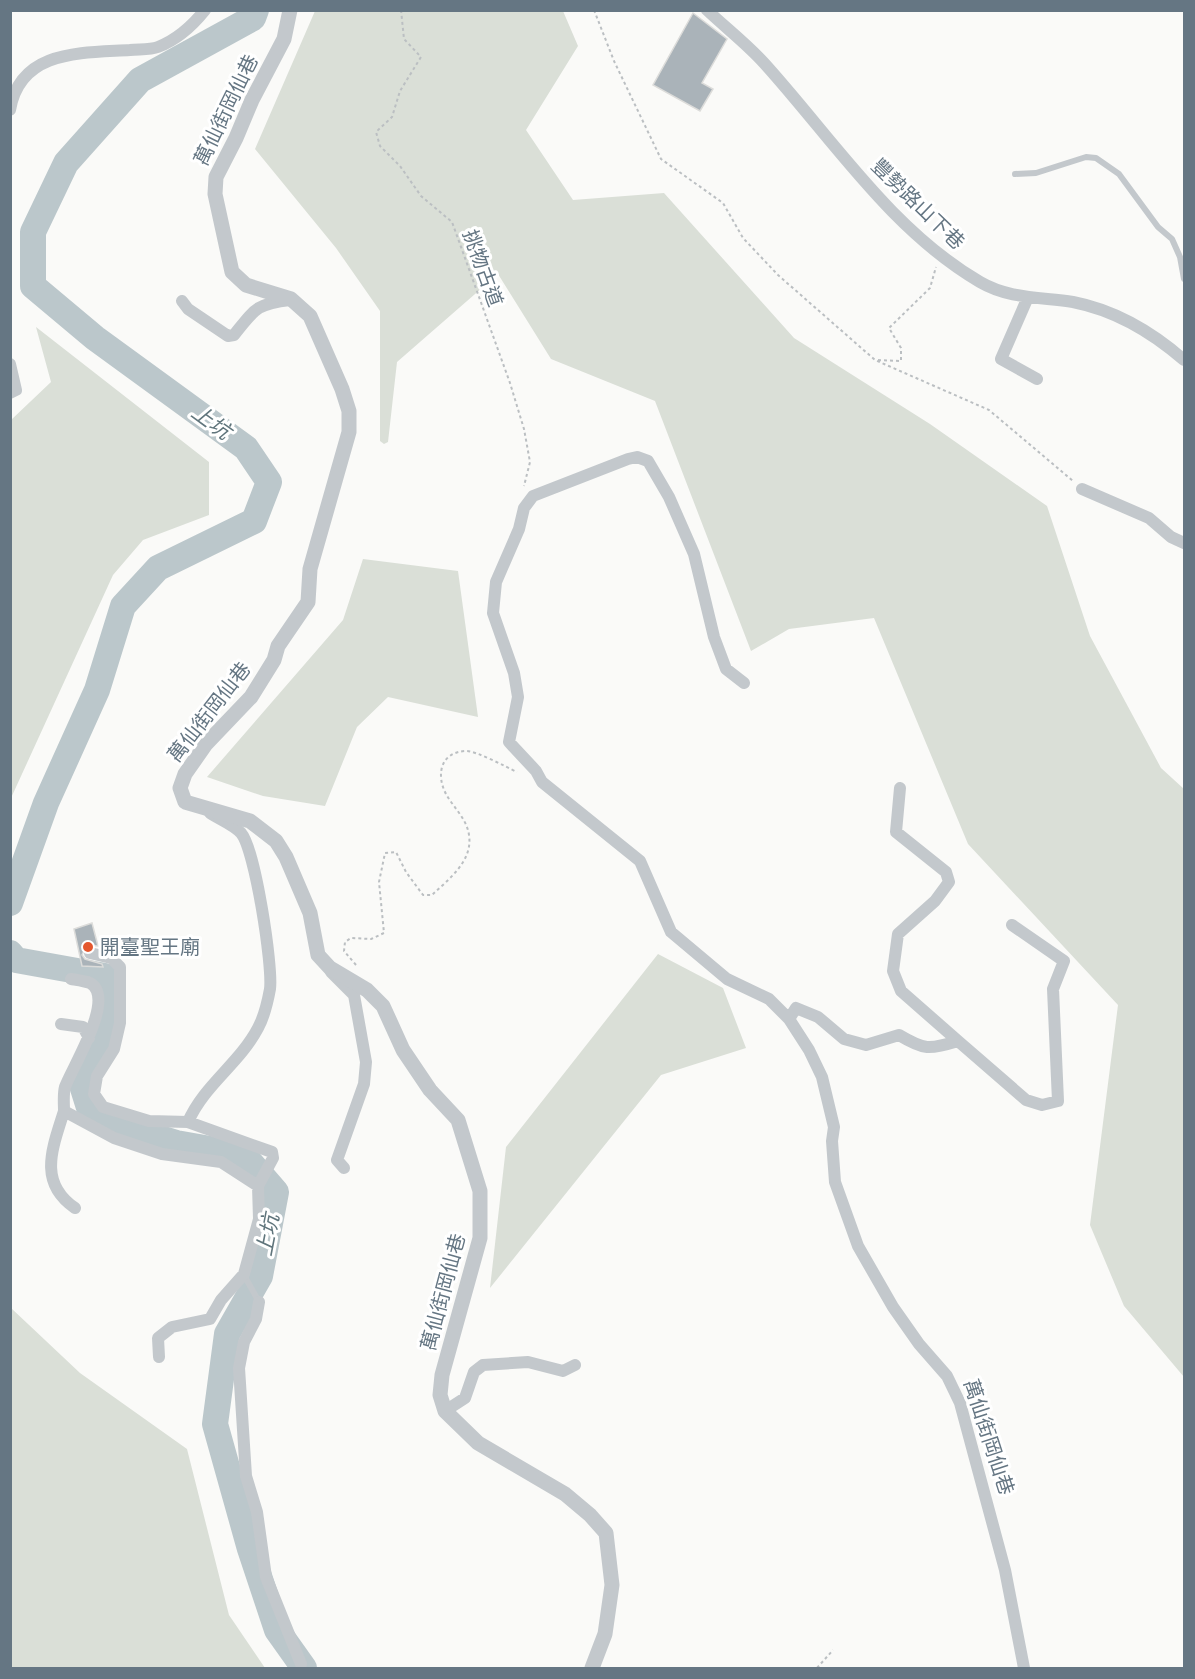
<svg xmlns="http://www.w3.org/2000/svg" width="1195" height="1679" viewBox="0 0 1195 1679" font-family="Karla,'Noto Sans TC',sans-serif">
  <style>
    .green { fill: #dadfd7 }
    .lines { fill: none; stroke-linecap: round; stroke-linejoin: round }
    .river { stroke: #bbc7cb; stroke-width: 26 }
    .building { fill: #aab3b9; stroke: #dcdcda; stroke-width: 1.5 }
    .path { stroke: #bbbfc2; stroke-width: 2; stroke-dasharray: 3 3; stroke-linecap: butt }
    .service { stroke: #c3c8cc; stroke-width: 6 }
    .minor { stroke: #c3c8cc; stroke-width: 12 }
    .tertiary { stroke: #c3c8cc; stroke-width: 15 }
    .poi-dot { fill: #e4572e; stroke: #fff; stroke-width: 2 }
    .labels { text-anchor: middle; stroke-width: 6; stroke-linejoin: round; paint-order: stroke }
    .street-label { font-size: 20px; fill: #657683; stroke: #fff }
    .poi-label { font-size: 20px; fill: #657683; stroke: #fff; text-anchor: start }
    .water-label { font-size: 21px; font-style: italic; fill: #60757c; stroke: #fff }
  </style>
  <rect width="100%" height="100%" fill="#fafaf8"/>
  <path class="green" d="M315,11H563L578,46L526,130L573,200L664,193L794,338L930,424L1047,506L1090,636L1161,768L1184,789V1377L1124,1306L1090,1225L1118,1005L968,844L874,618L789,629L751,651L655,401L551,359L498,274L397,362L388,442L384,444L380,441V311L336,248L255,149Z
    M36,327L209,462V515L143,540L113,575L11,798V420L51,382Z
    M363,559L458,571L478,717L388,697L357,727L325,806L263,796L207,777L343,620Z
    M658,954L723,988L746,1048L661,1075L490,1288L506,1147Z
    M11,1308L80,1373L187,1449L229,1615L265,1668H11Z"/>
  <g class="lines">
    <path class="river" d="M10,903L46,803L97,690L123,606L158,568L254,521L269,482L246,448L95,338L33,286V232L66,163L140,80L253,18L256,10
      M10,953L16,960L105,976C117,1025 103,1042 82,1085L92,1117L176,1143L244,1155L276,1192L260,1276L227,1334L215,1424L250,1549L277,1630L304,1668"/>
  </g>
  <path class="building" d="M693,13L727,39L702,83L713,89L700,111L653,85Z
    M92,923L98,946L87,945L82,955L85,959L102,964L103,967L82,966L74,929Z"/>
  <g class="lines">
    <path class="path" d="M401,10L404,39L421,57L400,91L392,117L376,132L380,146L400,166L421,196L452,222L510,383L524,429L530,462L524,486
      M594,10L614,61L661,159L723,203L743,238L778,275L875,360L989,410L1073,481
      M878,360L901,361V348L889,328L930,288L936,267
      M356,965L344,951L345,942L351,938L371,939L384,933L379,882L385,853L396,852L406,872L423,895H432C449,879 473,861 469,835C467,819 453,807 446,794C436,775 440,752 466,751C477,751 506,767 517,772
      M817,1668L833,1650"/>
    <path class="service" d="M1015,174L1036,173L1086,157L1096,158L1119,174L1158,227L1172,239L1180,257L1184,279
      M244,1275L259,1302"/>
    <path class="minor" d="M707,10C726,28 747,44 764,63C832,138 891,230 980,282C1009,299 1041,297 1073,302C1114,310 1153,333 1184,360
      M10,110C20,49 83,53 130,50C139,49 150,50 158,47C176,40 193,25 205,10
      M1028,297L1001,359L1037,379
      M182,301L188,309L228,336L234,335C255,309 256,304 290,300
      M10,364L16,390L10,393
      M1082,489L1149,518L1171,537L1184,543
      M744,683L726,669L714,637L694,554L669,497L648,461L637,457L628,459L533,496L524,508L519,529L496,582L493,613L514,673L518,697L509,742L536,771L542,782L640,861L671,932L727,979L769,999L789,1019
      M900,788L896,832L946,872L949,882L935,901L898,934L893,971L901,991L958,1041C929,1050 924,1050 899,1035L866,1045L844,1039L818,1017L796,1008L789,1019L809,1050L822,1077L834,1127L832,1141L835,1182L858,1246L893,1307L919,1344L947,1376L960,1403L1005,1570L1024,1668
      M90,953L111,958L120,967V1023L114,1049L97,1076L94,1094L103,1107L149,1121L188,1122L272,1152L273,1158L258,1186L259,1219L244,1274L221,1300L210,1319L172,1327L158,1338L159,1357
      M331,972L354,995L366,1062L364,1084L337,1160L344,1168
      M71,979C77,980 85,981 90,983C117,998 71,1069 65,1087C63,1094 64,1103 64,1111L114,1138L162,1154L221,1162L258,1186
      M61,1024L83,1027L89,1038
      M958,1041L1026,1100L1042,1105L1058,1101L1053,989L1064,961L1012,925
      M64,1111C53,1147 37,1182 75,1208
      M188,1122C204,1085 239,1064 258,1028C264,1017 268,1000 270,989C273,966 255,849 241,833C234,825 219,819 210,813
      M259,1302L256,1319L244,1342L239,1368L246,1476L257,1512L266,1577L301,1664
      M445,1411L465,1398L474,1372L483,1365L528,1362L563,1371L575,1365"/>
    <path class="tertiary" d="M290,10L284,39L252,100L236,138L216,177L215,194L232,272L246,285L291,299L310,316L342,389L349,411V432L310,569L308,602L278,646L274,660L251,697L206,744L185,774L180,788L185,802L250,821L276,841L286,857L310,913L318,955L330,968L367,990L383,1006L403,1050L430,1090L458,1120L480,1191V1238L442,1375L440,1395L445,1411L478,1443L565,1494L590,1515L606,1533L612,1585L605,1634L592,1668"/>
  </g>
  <circle class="poi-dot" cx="88" cy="947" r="6"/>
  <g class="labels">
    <g class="street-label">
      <text transform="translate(226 110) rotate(-64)" y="7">萬仙街岡仙巷</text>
      <text transform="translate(918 204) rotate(44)" y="7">豐勢路山下巷</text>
      <text transform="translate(483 268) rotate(70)" y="7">挑物古道</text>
      <text transform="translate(209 712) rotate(-52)" y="7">萬仙街岡仙巷</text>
      <text transform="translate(443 1292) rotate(-75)" y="7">萬仙街岡仙巷</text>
      <text transform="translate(989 1437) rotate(72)" y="7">萬仙街岡仙巷</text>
    </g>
    <g class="poi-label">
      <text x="100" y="954">開臺聖王廟</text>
    </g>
    <g class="water-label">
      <text transform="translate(211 422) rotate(36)" y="7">上坑</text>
      <text transform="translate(268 1235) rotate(-79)" y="7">上坑</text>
    </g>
  </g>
  <rect width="1195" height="1679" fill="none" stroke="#657683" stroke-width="24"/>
</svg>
